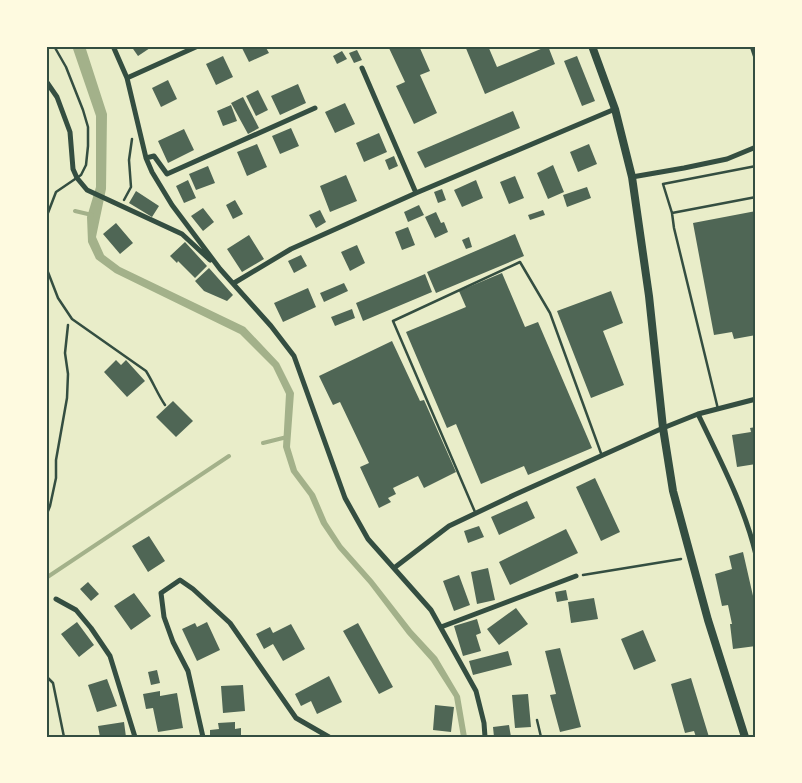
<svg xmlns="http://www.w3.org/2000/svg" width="802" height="783" viewBox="0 0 802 783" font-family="Cabin,sans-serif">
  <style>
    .water { fill: #a3b18a }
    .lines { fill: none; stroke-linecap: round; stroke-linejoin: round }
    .stream { stroke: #a3b18a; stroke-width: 4 }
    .building { fill: #4f6655 }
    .path { stroke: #344e41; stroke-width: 2.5 }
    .service { stroke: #344e41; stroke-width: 2.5 }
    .minor { stroke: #344e41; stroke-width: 5 }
    .secondary { stroke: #344e41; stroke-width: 8 }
    .neatline { fill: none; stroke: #344e41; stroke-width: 2 }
  </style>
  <rect width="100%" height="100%" fill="#e9edc9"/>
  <path class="water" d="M72,46H85L107,114L106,189L96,237L104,255L120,267L245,327L279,363L294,393L290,447L297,470L315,494L327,522L342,545L373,580L412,630L437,657L460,696L467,737H461L454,697L431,661L407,634L369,584L338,549L321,524L309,496L291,472L283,447L286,394L273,367L240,334L115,273L96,259L88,242L87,217L96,187V116Z"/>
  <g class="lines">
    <path class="stream" d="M75,211L92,215
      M263,443L287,437
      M46,578L229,456"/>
  </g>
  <path class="building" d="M131,46H153L138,56Z
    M241,46H265L269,53L249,62Z
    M388,46H419L430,71L420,75L437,113L414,124L396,86L405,82Z
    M465,46H488L497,67L548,46L555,64L485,94Z
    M357,50L362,60L354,63L349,53Z
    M342,51L347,59L337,64L333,56Z
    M223,56L233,77L216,85L206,64Z
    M577,56L595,101L582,106L564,61Z
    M168,80L177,99L161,107L152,88Z
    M298,84L306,103L280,115L271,96Z
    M258,90L268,110L256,116L246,96Z
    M243,97L259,128L248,134L231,103Z
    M345,103L355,124L335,133L325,112Z
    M231,105L237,121L223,126L217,111Z
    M513,111L520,128L425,168L417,152Z
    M291,128L299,146L280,154L272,136Z
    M184,129L194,150L168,163L158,141Z
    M379,133L387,152L364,162L356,143Z
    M257,144L267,167L247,176L237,152Z
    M589,144L597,164L578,172L570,152Z
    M394,156L398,166L389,170L385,160Z
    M553,165L564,192L548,199L537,173Z
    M208,166L215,183L196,190L189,174Z
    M346,175L357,201L330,212L320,186Z
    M515,176L524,198L509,204L500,182Z
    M188,180L196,198L184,203L176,186Z
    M476,180L483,198L462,207L454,190Z
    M587,187L591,198L567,207L563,195Z
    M442,189L446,200L438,203L434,192Z
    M136,191L159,206L152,217L129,203Z
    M235,200L243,214L233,219L226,205Z
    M419,205L424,215L408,222L404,212Z
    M203,208L214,222L203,231L191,216Z
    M320,210L326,222L316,228L309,215Z
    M543,210L545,215L530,220L528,215Z
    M756,211V335L734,339L732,332L714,335L693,223Z
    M436,212L441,223L444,222L448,232L435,238L425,217Z
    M116,223L133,243L120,254L103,234Z
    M408,227L415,245L402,250L395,232Z
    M515,234L524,256L436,293L427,272Z
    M249,235L264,259L242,272L227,249Z
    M469,237L472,247L466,249L462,240Z
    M185,242L207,266L195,278L178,261L177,263L170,256Z
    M357,245L365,263L350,271L341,252Z
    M301,255L307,266L294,273L288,261Z
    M209,268L233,295L227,301L204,291L195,281Z
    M502,273L525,327L538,322L592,448L528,475L524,466L481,484L456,424L447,428L406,332L466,307L459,291Z
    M425,274L432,292L363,321L356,303Z
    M344,283L348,291L324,302L320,293Z
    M308,288L316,307L283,322L274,303Z
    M611,291L623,323L603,331L624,385L591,398L557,311Z
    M352,309L355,318L335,326L331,317Z
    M392,341L420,401L424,400L456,472L424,488L418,476L393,488L396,494L388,498L391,502L379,508L360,467L369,463L340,402L333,405L319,376Z
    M116,360L121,365L126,360L145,381L127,397L104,372Z
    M173,401L193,421L176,437L156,417Z
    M756,427V464L737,467L732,435L751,432L750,428Z
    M595,478L620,532L601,541L576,487Z
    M527,501L535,518L499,535L491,517Z
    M479,526L484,537L468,543L464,531Z
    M566,529L578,553L510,585L499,562Z
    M149,536L165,561L148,572L132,546Z
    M743,552L756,609V646L733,649L730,624H732L728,605L722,606L715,574L732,569L729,556Z
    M488,568L495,600L477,604L471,572Z
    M459,575L470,605L454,611L443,581Z
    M88,582L99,594L91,601L80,589Z
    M566,590L568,600L557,602L555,592Z
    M134,593L151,616L131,630L114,606Z
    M594,598L598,619L571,623L568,602Z
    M516,608L528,624L499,645L487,629Z
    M477,619L481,633L476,635L481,651L463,656L454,626Z
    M77,622L94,645L79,657L61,634Z
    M207,622L220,650L197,661L182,629L195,623L197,627Z
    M358,623L393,687L379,694L343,631Z
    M291,624L305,649L283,661L273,644L264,649L256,634L270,627L273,633Z
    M643,630L656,661L634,670L621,639Z
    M560,648L581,727L560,732L550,695L556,694L545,651Z
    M508,651L512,665L473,675L469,661Z
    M157,670L160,683L151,685L148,672Z
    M329,676L342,702L317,714L311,701L301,706L295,694Z
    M691,678L709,737H696L694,731L685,733L671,684Z
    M107,679L117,706L97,712L88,685Z
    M243,685L245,711L223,713L221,686Z
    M160,691V696L177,693L183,728L158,732L153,708L146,709L143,694Z
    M528,694L531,727L515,728L512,695Z
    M435,705L454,707L451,732L433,730Z
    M124,722L126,737H100L98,726Z
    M235,722V729L241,728V737H210V730L219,729L218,723Z
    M509,725L511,737H494L493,727Z"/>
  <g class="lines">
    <path class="path" d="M124,200L131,187L129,160L132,139
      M46,516L50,506L56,478V460L67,398L68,374L65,353L68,325
      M583,575L681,559
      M46,676L53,683L64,737"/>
    <path class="service" d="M672,213L756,197
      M46,218L56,192L81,175L86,165L88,146V127L83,110L66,67L54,46
      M46,267L58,298L72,319L146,371C153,382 158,395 165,405
      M718,409L674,228L672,213L663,184L756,166
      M475,512L393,321L520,262L550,313L602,456
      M537,720L541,737"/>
    <path class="minor" d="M113,46L127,78L146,158L152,172L172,205L220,269L271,326L294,356L345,498L368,539L431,610L476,691L484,723L485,737
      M752,46L756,58
      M362,68L416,193L615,109
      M127,78L198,46
      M46,81L57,97L70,132L73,169L77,178L87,190L182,234L210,260
      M146,158L154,156L167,174L315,108
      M632,177L684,168L727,159L756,147
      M234,283L291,249L416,193
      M698,414C720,460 744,505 756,555
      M394,568L449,526L514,495L663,428L698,414L756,399
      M56,599L76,610L91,628L110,656L135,737
      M441,627L576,576
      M203,737L188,671L173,642L164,617L161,593L180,580L193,589L230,623L296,718L329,737"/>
    <path class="secondary" d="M592,46L615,109L632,177L649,296L663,428L673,491L708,620L745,737"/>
  </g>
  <rect width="802" height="783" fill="none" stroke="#fefae0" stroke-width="95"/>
  <rect x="48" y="48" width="706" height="688" class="neatline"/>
</svg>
